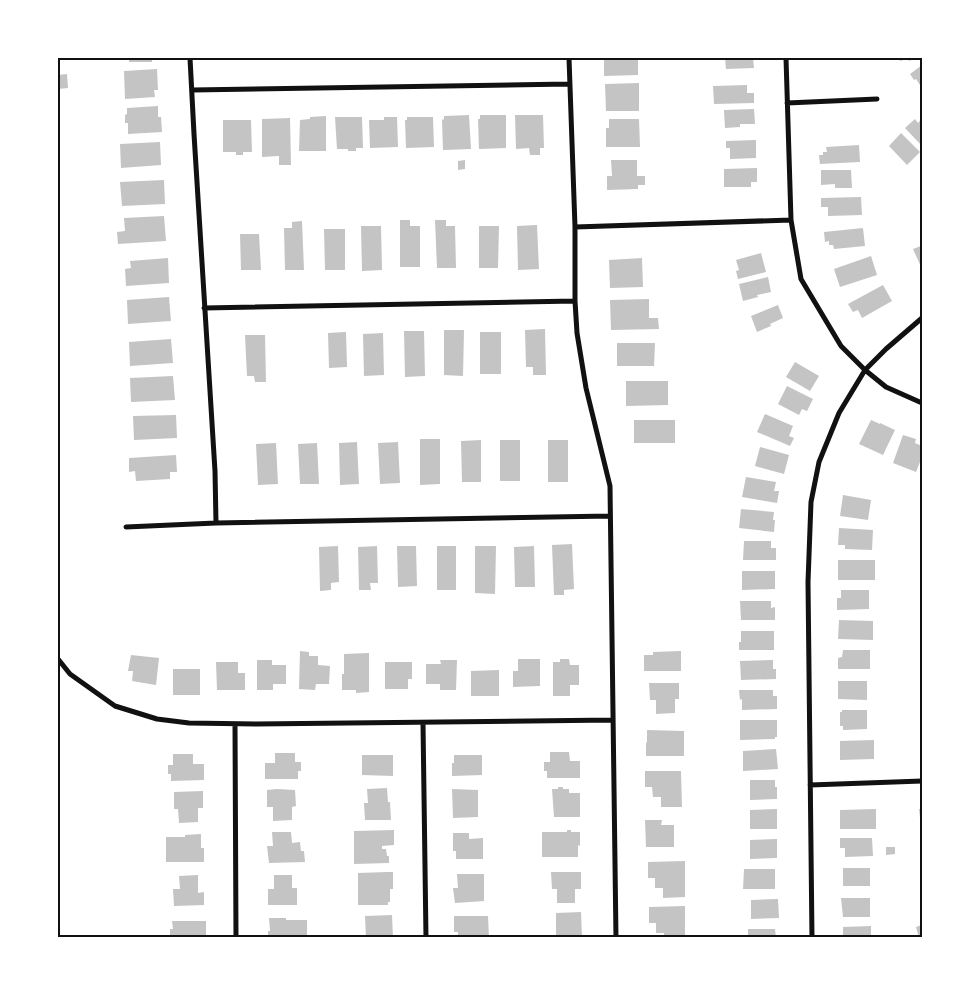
<svg xmlns="http://www.w3.org/2000/svg" width="980" height="995" viewBox="0 0 980 995" font-family="Lato,sans-serif">
  <style>
    .building { fill: #c4c4c4 }
    .lines { fill: none; stroke-linecap: round; stroke-linejoin: round }
    .minor { stroke: #111; stroke-width: 5 }
    .neatline { fill: none; stroke: #111; stroke-width: 2 }
  </style>
  <rect width="100%" height="100%" fill="#fff"/>
  <path class="building" d="M129,58H152V62H129Z
    M604,58H638V75L604,76Z
    M725,58H753L754,68L726,69Z
    M892,58H912L910,61L903,58L902,61Z
    M922,65V88L916,79L914,80L910,74Z
    M157,69L158,90H154L155,97L125,99L124,71Z
    M67,74L68,88L58,89V75Z
    M639,83V111H606L605,84Z
    M747,85V93H754V103L714,104L713,86Z
    M158,106V117H161L162,132L128,134V123H125V115L127,114V108Z
    M754,109L755,124H740V127L725,128L724,110Z
    M469,115L471,149L443,150L442,120L444,119V116Z
    M480,115H506V148L479,149L478,119H480Z
    M515,115H543L544,148H540V155H530L529,148L516,149Z
    M326,116V151H299L300,120L310,119V117Z
    M335,117H362L363,148H356V151H348V149H337Z
    M384,117H397L398,147L370,148L369,120H384Z
    M407,117H433L434,147L406,148L405,120H407Z
    M290,118L291,165H279V156L262,157V119Z
    M922,118V146L905,128L915,119L918,123Z
    M609,119H639L640,147H606V128H609Z
    M223,120H251L252,152H243V155H236V152H223Z
    M901,133L920,152L907,165L889,146Z
    M756,140V158L730,159V148H726V141Z
    M160,142L161,165L121,168L120,144Z
    M859,145L860,162L820,164L819,155H823V152H827L826,147Z
    M465,160V169L458,170V161Z
    M611,160H637V176H645V185H638V189L607,190V176H612Z
    M757,168V182H751V187H724V169Z
    M821,170H851L852,188H835V184L821,185Z
    M164,180L165,204L122,206L120,182Z
    M861,197L862,215L828,216V207H821V198Z
    M164,216L166,241L118,244L117,232L125,231L124,218Z
    M400,220H410V226H420V267H400Z
    M435,220H446V226H455L456,268H437Z
    M302,221L304,270H285L284,228H292V222Z
    M537,225L539,269L518,270L517,226Z
    M361,226H381L382,270L362,271Z
    M479,226H499L498,268H479Z
    M863,228L865,246L834,249L833,245H829V241L825,242L824,232Z
    M324,229H345V270H325Z
    M240,234H259L261,270H241Z
    M921,246L922,247V269L913,249Z
    M761,253L766,272L738,279L736,271L739,270L736,260Z
    M871,256L877,275L840,287L834,269Z
    M168,258L169,283L126,286L125,269L131,268L130,261Z
    M642,258L643,287L610,288L609,260Z
    M768,277L771,292L757,295L758,297L743,301L739,284Z
    M883,285L892,301L862,318L858,310L853,312L848,304Z
    M169,297L171,321L128,324L127,300Z
    M649,299V318H658L659,329L611,330L610,300Z
    M778,305L783,318L770,324L771,326L757,332L751,316Z
    M545,329L546,375H533V367H526L525,330Z
    M444,330H464L463,376L444,375Z
    M404,331H424L425,376L405,377Z
    M346,332L347,367L329,368L328,333Z
    M480,332H501V374H480Z
    M383,333L384,375L364,376L363,334Z
    M245,335H265L266,382H255L254,376H247Z
    M171,339L173,363L130,366L129,342Z
    M617,343H655L654,366H617Z
    M795,362L819,376L810,391L786,377Z
    M173,376L175,400L131,402L130,378Z
    M626,381H668V405L626,406Z
    M787,386L813,399L807,411L802,409L799,415L778,404Z
    M765,414L793,426L789,436L794,438L790,446L757,432Z
    M176,415L177,438L134,440L133,416Z
    M634,420H675V443H634Z
    M871,420L880,424V423L895,430L883,455L859,444Z
    M903,435L916,439L915,443L922,446V457L916,472L893,463Z
    M420,439H440V484L420,485Z
    M481,440V482H462L461,441Z
    M500,440H520V481H500Z
    M548,440H568V482H548Z
    M357,442L359,484L340,485L339,443Z
    M398,442L400,483L380,484L378,443Z
    M276,443L278,484L258,485L256,444Z
    M317,443L319,484H300L298,444Z
    M760,447L789,455L784,474L755,466Z
    M176,455L177,472H170V479L136,481L135,471L129,472V458Z
    M746,477L776,482L774,491H779L777,503L742,497Z
    M843,495L871,500L868,520L840,516Z
    M741,509L774,512L773,520H775L774,532L739,528Z
    M839,528L873,530L872,550L845,549V545H838Z
    M744,541H771V548H776V560H743Z
    M572,544L574,589L564,590V595H554L552,545Z
    M338,546L339,582L331,583V590L320,591L319,547Z
    M377,546L378,583H370L371,590H359L358,547Z
    M397,546H416L417,586L398,587Z
    M437,546H456V590H437Z
    M475,546H496L495,594L475,593Z
    M534,546L535,587H515L514,547Z
    M838,560H875V580H838Z
    M742,571H775V589L742,590Z
    M841,590H869V609L837,610V598H841Z
    M740,601H771V608L775,607V620H741Z
    M839,620L873,621V640L838,639Z
    M741,631H774V650H739V642H741Z
    M843,650H870V669H838V658L842,657Z
    M300,651L309,652V656H318V665L330,666L329,684H316L315,690L299,689Z
    M681,651V671H644V655H653V652Z
    M369,653V692L356,693V690H342V674H344V654Z
    M131,655L159,658L156,685L132,681L133,671H128Z
    M518,659H540V686L513,687V671H518Z
    M560,659H569L570,665H579V685H570V696H553V662H560Z
    M257,660H272V665H286V684H273V690H257Z
    M440,660H457L456,690H440V684H426V664H441Z
    M773,660V669H776V679L741,680L740,661Z
    M216,662H238V673H245V690H217Z
    M385,662H412V679H408V689H385Z
    M173,669H200V695H173Z
    M499,670V696H471V671Z
    M838,681H867V700L838,699Z
    M649,683H679V699H675V713L656,714V700H650Z
    M739,690H773V696H777V709L742,710V699L740,700Z
    M920,692H922V717H920Z
    M842,710H867V729L843,730V726H840V712H842Z
    M740,720H777V737H775V739L740,740Z
    M647,730L684,731V756H646V742L647,743Z
    M874,740V759L840,760V741Z
    M776,749L778,769L743,771V751Z
    M550,752H569L570,761H580V778H547V771H544V762H550Z
    M275,753H295V762H301V771H298V779H265V763H275Z
    M173,754H193V764H204V780L171,781V774H168V765H173Z
    M362,755H393V776L362,775Z
    M454,755H482V775L452,776V763H454Z
    M645,771H681L682,807H661V797H653L652,787H645Z
    M750,780H775V787H777V799L750,800Z
    M558,787H563V789H569V793H580V817H554L552,789H558Z
    M387,788L388,802H390L391,820H365L364,803H368L367,789Z
    M277,789L295,790L296,806L292,807V820L273,821V807H267V790Z
    M452,789L478,790V817L453,818Z
    M203,791V808H198V822L179,823L178,809H174V792Z
    M777,809V829H750V810Z
    M876,809V829H840V810Z
    M919,809H922V827H921Z
    M645,820H662L661,825H674V847H646Z
    M394,830V845L382,846V849H386L387,856H389V863L354,864V831Z
    M567,830H571V832H580V846L578,845V857H542V832H567Z
    M272,832H291L292,843L300,842L301,851H304L305,862L269,863L267,846H273Z
    M453,833H469V839L483,838V859H456V851H453Z
    M201,834V848H204V862H166V837H185V835Z
    M840,838H872L873,856L845,857V848H840Z
    M777,839V858L750,859V840Z
    M886,847H895V854L886,855Z
    M685,861V897L663,898V888H655V878H648V862Z
    M843,868H870V886H843Z
    M744,869H775V889H743Z
    M388,872H393V889H390V902H388V905H358V873Z
    M551,872H581V889H575V903H557V889H552Z
    M457,874H484V901L455,903L453,888H458Z
    M198,875V893L204,892V905L174,906L173,889H180L179,876Z
    M274,875H292V888H297V905H268V889H274Z
    M841,898H870V917H843Z
    M778,899L779,918L751,919V900Z
    M685,906V938H664V933H656V923H649V907Z
    M581,912L582,938H556V913Z
    M392,915L393,938H366L365,916Z
    M454,916H488L489,938H458V932H454Z
    M269,918H286V920H307V938H268V931H270Z
    M172,921H206V938H170V929H173Z
    M922,925V938H919L916,927Z
    M871,926V938H843V927Z
    M748,929H775L776,938H748Z"/>
  <g class="lines">
    <path class="minor" d="M190,58L194,134L215,471L216,523
      M569,58L575,227V301L577,333L586,388L610,486L616,938
      M786,58L791,220L801,279L841,346L865,370L886,387L922,403
      M192,90L569,84
      M787,103L877,99
      M575,227L791,220
      M204,308L575,301
      M126,527L216,523L610,516
      M58,659L70,674L115,706L157,719L189,723L256,724L613,720
      M423,723L426,938
      M235,724L236,938
      M810,785L922,781
      M812,938L808,582L811,502L819,462L839,413L865,370L886,349L922,318"/>
  </g>
  <rect width="980" height="995" fill="none" stroke="#ffffff" stroke-width="118"/>
  <rect x="59" y="59" width="862" height="877" class="neatline"/>
</svg>
